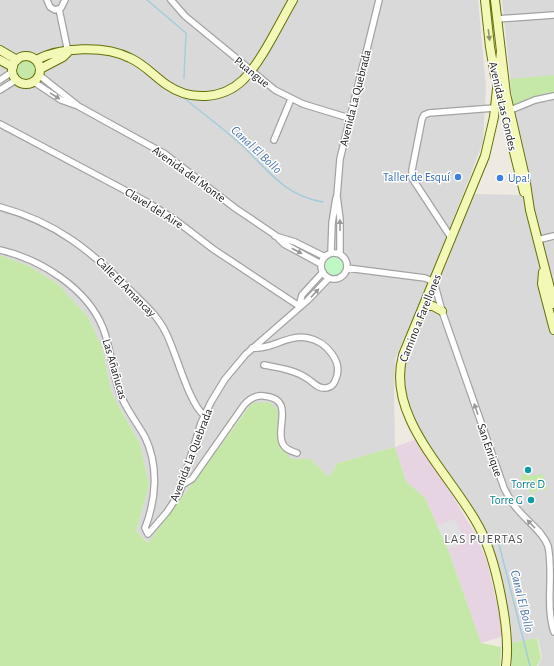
<svg xmlns="http://www.w3.org/2000/svg" width="554" height="666" viewBox="0 0 554 666" font-family="'Alegreya Sans',sans-serif">
  <style>
    .residential { fill: #dad9d9 }
    .industrial { fill: #e7d4e3 }
    .grass { fill: #c5e8a8 }
    .park { fill: #bff8c5 }
    .parking { fill: #e0e0e0 }
    .lines { fill: none; stroke-linecap: round; stroke-linejoin: round }
    .stream { stroke: #a3cddb; stroke-width: 1.5 }
    .street-casing { stroke: #a3a3a3; stroke-width: 8 }
    .secondary-casing { stroke: #627106; stroke-width: 10 }
    .street { stroke: #fff; stroke-width: 5.5 }
    .secondary { stroke: #f3f8b6; stroke-width: 8 }
    .oneway { fill: #929571 }
    .oneway2 { fill: #999 }
    .shop-dot { fill: #3f7fe0; stroke: #fff; stroke-width: 1.5 }
    .culture-dot { fill: #0f9aa8; stroke: #fff; stroke-width: 1.5 }
    .labels { text-anchor: middle; stroke-width: 3; stroke-linejoin: round; paint-order: stroke }
    .street-label { font-size: 12px; fill: #1c1c1c; stroke: #fff }
    .shop-label { font-size: 12px; fill: #366cbe; stroke: #fff; text-anchor: end }
    .culture-label { font-size: 12px; fill: #0d838f; stroke: #fff }
    .water-label { font-size: 13px; font-style: italic; fill: #4b77aa; stroke: #fff }
    .neighbourhood-label { font-size: 13px; letter-spacing: 1px; fill: #4f4f4f; stroke: #fff }
  </style>
  <rect width="100%" height="100%" fill="#eeeae2"/>
  <path class="residential" d="M0,0H478L486,86L483,142L425,293L395,359L394,393L395,447L338,463L329,477L310,459H291L278,441L279,411L252,403L220,443L149,543L136,531L149,485L140,444L112,394L102,347L88,317L58,284L29,266L0,255Z
    M502,0H554V666H538L542,657L538,638L512,643L511,623L497,568L485,535L407,412L401,385L405,362L417,332L474,194L519,195L531,187L513,105Z"/>
  <path class="industrial" d="M419,438L479,541L488,565L504,636L481,643L448,549L425,498L406,481L395,447Z"/>
  <path class="grass" d="M16 70a10 10 0 1 1 20 0a10 10 0 1 1-20 0Z
    M554,75V92L546,93L513,105L510,79Z
    M0,255L29,266L58,284L88,317L102,347L112,394L140,444L149,485L136,531L148,543L252,403L269,402L279,411L278,441L291,459H310L329,477L338,463L395,447L406,481L425,498L448,549L481,643L501,647L500,666H0Z
    M527,474L528,476L543,474L547,489L532,492L534,498L532,499L528,484L523,485L521,475Z
    M537,638L541,658L537,666H512L511,643Z"/>
  <path class="park" d="M325 266a10 10 0 1 1 20 0a10 10 0 1 1-20 0Z"/>
  <path class="parking" d="M455,519L466,542L448,549L437,526Z"/>
  <g class="lines">
    <path class="stream" d="M147,0L186,33L184,78
      M184,98C201,112 220,126 237,141C266,166 281,195 323,202
      M498,540L530,666"/>
    <defs>
      <path id="street" d="M47,0L50,7L55,10L61,8L65,0
        M171,0L185,16L275,90L303,104L349,118
        M59,9L68,52
        M497,19L554,15
        M39,75L77,105
        M0,80L12,72
        M34,82L61,100L78,106L165,154L235,208L275,235L284,244L321,264
        M0,90L16,80
        M504,110L513,109L535,100L554,96
        M0,124L147,202L174,219L213,249L299,306
        M274,140L291,99
        M0,207C56,222 91,251 131,291C144,304 158,316 166,333C176,352 189,404 204,415
        M275,236L295,242L325,257
        M452,239L412,178V170L422,119L424,115L429,113L494,108
        M537,240L554,236
        M0,250C40,259 87,288 103,328C112,351 112,376 122,398C128,412 138,424 145,437C159,466 156,500 145,528L148,534L167,512L179,494L201,423L211,402L225,379L246,354L308,300L329,278
        M321 266a13 13 0 1 1 26 0a13 13 0 1 1-26 0Z
        M331,253L332,223L336,198
        M340,254V219L337,196L340,159L379,0
        M347,268L425,278L434,282L442,311L504,488C508,496 512,504 519,511C528,522 543,532 548,546C554,574 545,605 554,632
        M299,306L302,295L323,272
        M252,348C272,350 287,334 308,338C325,341 345,362 335,381C334,384 331,387 326,388C318,389 314,383 308,379C295,370 280,368 264,365
        M182,485L192,479L244,405C249,399 256,395 264,396C295,399 276,426 282,442C284,449 291,451 297,453"/>
      <path id="secondary" d="M485,0L490,47L495,76
        M495,0L506,94L525,177L530,210L554,304
        M0,50L17,60
        M501,51L494,117L485,156L403,355C385,418 452,475 479,527C496,558 511,631 506,666
        M12 70a14 14 0 1 1 28 0a14 14 0 1 1-28 0Z
        M0,60L13,67
        M36,60C60,47 105,45 130,58C144,64 154,76 167,85C190,101 222,100 243,80C262,61 279,24 293,0
        M40,69L63,57L68,52
        M507,124L524,192
        M543,272L542,284L554,330
        M424,306H433L442,311"/>
    </defs>
    <use href="#street" class="street-casing"/>
    <use href="#secondary" class="secondary-casing"/>
    <use href="#street" class="street"/>
    <use href="#secondary" class="secondary"/>
  </g>
  <defs><path id="oneway-solid" d="M-6-.8H1V-3.2L6.5 0L1 3.2V.8H-6Z"/></defs>
  <use class="oneway" href="#oneway-solid" transform="translate(489 35) rotate(83)"/>
  <g class="oneway2">
    <use href="#oneway-solid" transform="translate(55 96) rotate(32)"/>
    <use href="#oneway-solid" transform="translate(340 225) rotate(-91)"/>
    <use href="#oneway-solid" transform="translate(297 251) rotate(28)"/>
    <use href="#oneway-solid" transform="translate(315 293) rotate(-47)"/>
    <use href="#oneway-solid" transform="translate(476 409) rotate(-109)"/>
    <use href="#oneway-solid" transform="translate(531 524) rotate(-134)"/>
  </g>
  <g class="shop-dot">
    <circle cx="458" cy="177" r="4"/>
    <circle cx="500" cy="178" r="4"/>
  </g>
  <g class="culture-dot">
    <circle cx="528" cy="470" r="4"/>
    <circle cx="531" cy="500" r="4"/>
  </g>
  <g class="labels">
    <g class="street-label">
      <text transform="translate(252 72) rotate(39)" y="4">Puangue</text>
      <text transform="translate(355 98) rotate(-76)" y="4">Avenida La Quebrada</text>
      <text transform="translate(503 106) rotate(77)" y="4">Avenida Las Condes</text>
      <text transform="translate(189 174) rotate(36)" y="4">Avenida del Monte</text>
      <text transform="translate(154 208) rotate(32)" y="4">Clavel del Aire</text>
      <text transform="translate(126 287) rotate(45)" y="4">Calle El Amancay</text>
      <text transform="translate(420 318) rotate(-68)" y="4">Camino a Farellones</text>
      <text transform="translate(115 369) rotate(74)" y="4">Las Añañucas</text>
      <text transform="translate(490 450) rotate(71)" y="4">San Enrique</text>
      <text transform="translate(191 455) rotate(-69)" y="4">Avenida La Quebrada</text>
    </g>
    <g class="shop-label">
      <text x="450" y="181">Taller de Esquí</text>
      <text x="508" y="182" text-anchor="start">Upa!</text>
    </g>
    <g class="culture-label">
      <text x="528" y="488">Torre D</text>
      <text x="523" y="504" text-anchor="end">Torre G</text>
    </g>
    <g class="water-label">
      <text transform="translate(257 149) rotate(43)" y="5">Canal El Bollo</text>
      <text transform="translate(523 601) rotate(76)" y="5">Canal El Bollo</text>
    </g>
    <g class="neighbourhood-label">
      <text x="484" y="543">LAS PUERTAS</text>
    </g>
  </g>
</svg>
